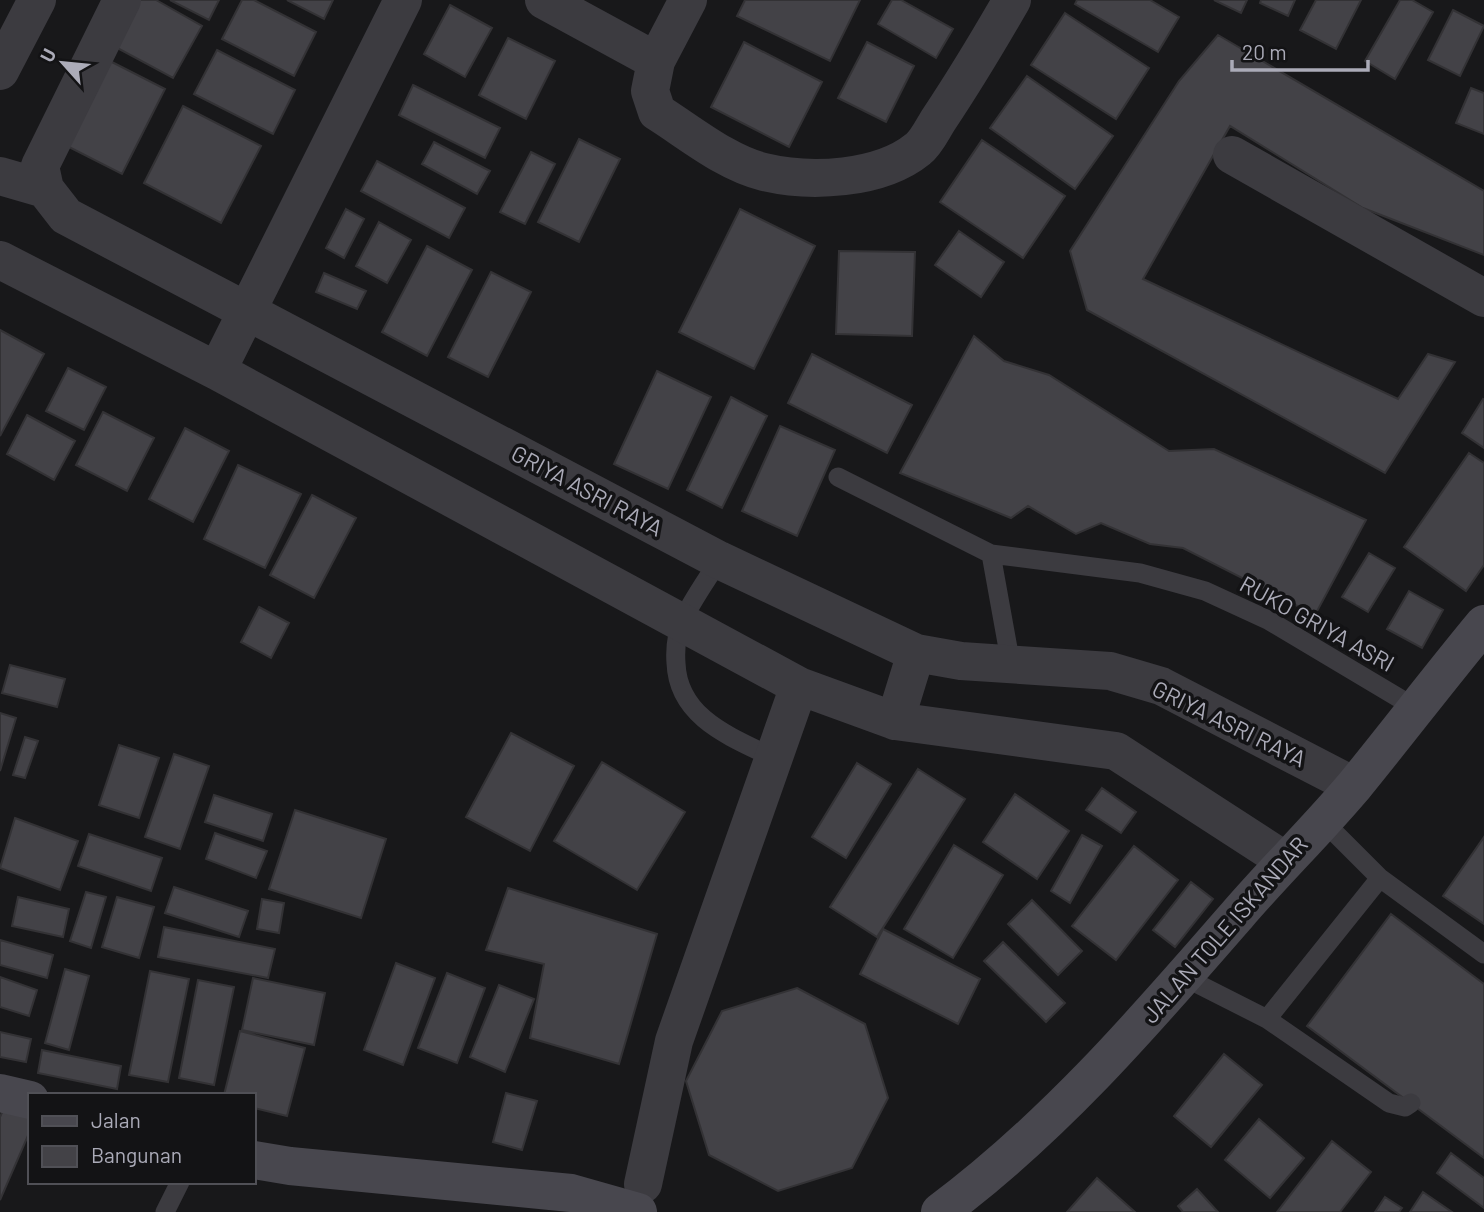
<svg xmlns="http://www.w3.org/2000/svg" width="1484" height="1212" viewBox="0 0 1484 1212" font-family="Barlow,sans-serif">
  <style>
    .building { fill: #434247; stroke: #333235; stroke-width: 2 }
    .lines { fill: none; stroke-linecap: round; stroke-linejoin: round }
    .lane { stroke: #3c3b40; stroke-width: 19 }
    .street { stroke: #3c3b40; stroke-width: 38 }
    .secondary { stroke: #48474e; stroke-width: 38 }
    .labels { text-anchor: middle; stroke-width: 7; stroke-linejoin: round; paint-order: stroke }
    .street-label { font-size: 23px; fill: #ababb8; stroke: #131315 }
  </style>
  <rect width="100%" height="100%" fill="#18181a"/>
  <path class="building" d="M131,0H156L202,26L173,78L108,43Z
    M170,0H219L209,20Z
    M242,0H254L316,32L294,76L222,39Z
    M287,0H333L324,19Z
    M745,0H860L830,61L737,16Z
    M892,0H901L953,29L936,58L878,24Z
    M1077,0H1150L1179,17L1158,52L1075,4Z
    M1214,0H1247L1241,13Z
    M1261,0H1295L1288,16L1260,3Z
    M1316,0H1361L1336,49L1300,30Z
    M1400,0H1412L1433,12L1395,79L1365,61Z
    M450,5L492,28L465,77L424,54Z
    M1453,10L1484,26L1460,76L1428,60Z
    M1065,13L1149,68L1116,119L1031,65Z
    M1218,35L1484,191V255L1363,208L1230,126L1143,279L1398,399L1428,354L1455,362L1385,473L1087,310L1070,251L1179,81Z
    M508,38L555,61L526,119L479,95Z
    M744,42L822,82L789,147L711,107Z
    M867,42L914,66L886,122L838,98Z
    M217,50L295,90L273,134L194,94Z
    M108,60L165,89L122,174L65,145Z
    M1027,76L1113,136L1075,189L990,128Z
    M413,85L500,128L485,158L399,115Z
    M1471,88L1484,93V134L1456,123Z
    M183,106L261,146L221,223L144,183Z
    M579,139L620,159L579,242L538,222Z
    M982,140L1065,196L1023,258L940,202Z
    M434,142L490,171L477,194L422,164Z
    M531,152L555,164L525,224L500,212Z
    M377,161L465,208L449,238L361,191Z
    M346,209L364,219L344,258L326,248Z
    M740,209L815,246L754,369L679,332Z
    M379,222L411,240L387,283L356,266Z
    M959,231L1004,262L981,297L935,265Z
    M427,246L472,270L427,356L382,332Z
    M839,251L915,252L912,336L836,334Z
    M491,272L531,292L488,377L448,357Z
    M324,273L366,291L357,309L316,292Z
    M0,330L44,354L0,436Z
    M974,336L1004,361L1049,375L1169,451L1214,449L1366,520L1315,615L1183,548L1150,544L1101,523L1076,534L1028,506L1011,518L900,473Z
    M812,354L912,405L887,453L788,403Z
    M68,368L106,387L84,430L46,411Z
    M657,371L711,397L668,489L614,464Z
    M731,397L767,416L722,508L687,490Z
    M1483,399L1484,400V448L1462,433Z
    M103,412L154,438L127,491L76,465Z
    M27,415L75,441L54,480L7,454Z
    M780,426L835,450L797,536L742,511Z
    M185,428L229,451L193,522L149,499Z
    M1469,453L1484,463V565L1466,591L1404,547Z
    M238,465L301,494L265,568L204,539Z
    M312,495L356,518L314,598L270,575Z
    M1369,553L1395,568L1368,612L1342,597Z
    M1409,591L1443,610L1422,648L1387,629Z
    M259,607L289,623L271,658L241,642Z
    M10,665L65,679L57,707L2,693Z
    M0,713L16,718L0,771Z
    M511,733L574,766L530,851L466,817Z
    M25,737L38,741L25,778L13,775Z
    M119,745L159,758L139,818L99,805Z
    M174,754L209,766L180,849L145,837Z
    M602,762L685,812L637,890L554,841Z
    M857,763L891,784L846,858L812,837Z
    M918,769L965,799L877,937L830,907Z
    M1102,788L1136,812L1121,833L1086,810Z
    M1015,794L1069,831L1037,879L983,842Z
    M214,795L272,814L263,841L205,822Z
    M295,810L386,839L361,918L269,889Z
    M15,818L78,841L60,890L0,868Z
    M215,833L267,851L256,878L206,859Z
    M89,834L162,858L151,891L78,866Z
    M1082,835L1102,846L1070,903L1051,891Z
    M1484,837V924L1443,896Z
    M954,845L1003,875L953,958L904,929Z
    M1134,846L1178,880L1116,960L1072,926Z
    M1191,882L1213,899L1175,947L1153,930Z
    M174,887L248,911L239,937L165,913Z
    M508,888L657,934L619,1064L530,1038L544,964L486,950Z
    M86,892L106,897L91,948L70,941Z
    M18,897L69,909L63,937L12,926Z
    M117,897L154,907L139,958L102,947Z
    M262,899L284,903L279,933L257,929Z
    M1032,900L1082,951L1058,975L1008,924Z
    M1391,914L1484,984V1158L1307,1026Z
    M164,927L275,949L268,978L158,957Z
    M883,929L980,979L958,1024L860,974Z
    M0,940L53,955L47,978L0,965Z
    M1003,942L1065,1003L1046,1022L984,961Z
    M396,963L435,978L403,1065L364,1050Z
    M65,969L89,976L69,1050L45,1043Z
    M150,971L189,979L168,1082L129,1075Z
    M447,973L485,988L457,1063L418,1048Z
    M0,977L37,990L29,1016L0,1007Z
    M253,978L325,993L314,1045L242,1030Z
    M198,980L234,987L214,1085L179,1078Z
    M499,985L534,999L505,1072L470,1057Z
    M797,988L865,1024L888,1098L852,1168L778,1191L709,1155L686,1081L722,1011Z
    M240,1031L305,1048L287,1116L254,1108V1095H224Z
    M0,1032L31,1039L26,1062L0,1057Z
    M42,1050L121,1066L117,1089L38,1073Z
    M1224,1054L1262,1085L1211,1147L1174,1116Z
    M506,1093L537,1101L522,1150L493,1142Z
    M8,1099L30,1109V1131L0,1200V1117Z
    M1259,1119L1304,1158L1270,1198L1225,1160Z
    M1332,1141L1371,1172L1340,1212H1277Z
    M1451,1153L1484,1178V1208L1437,1173Z
    M1097,1178L1135,1212H1067Z
    M1197,1189L1218,1212H1183L1178,1206Z
    M1423,1192L1452,1212H1410Z
    M1385,1197L1402,1208L1399,1212H1375Z"/>
  <g class="lines">
    <path class="lane" d="M838,477L991,554L1140,573L1205,591L1268,620L1414,707
      M991,554L1011,665
      M719,560C707,580 692,600 683,620C677,633 675,650 676,663C678,718 731,737 774,758
      M1322,820L1380,878L1484,954
      M1184,977L1267,1019L1389,1103L1405,1107L1411,1103
      M1267,1019L1380,878
      M165,1212L180,1182"/>
    <path class="street" d="M122,0L40,166L45,189L66,216L719,560L916,653L961,661L1110,671L1161,686L1354,786
      M544,0L656,61L650,91L657,112C689,132 726,163 764,172C810,183 880,180 918,149C927,142 933,128 939,119C965,80 989,40 1012,0
      M656,61L688,0
      M0,71L37,0
      M1232,155L1484,298
      M0,176L45,189
      M0,260L217,371L799,686L895,721L1116,751L1284,860
      M217,371L403,0
      M895,721L916,653
      M643,1184L674,1041L799,686"/>
    <path class="secondary" d="M0,1093L30,1100
      M254,1160L290,1166L571,1193L638,1212
      M940,1212C1054,1127 1145,1021 1238,914C1276,870 1318,829 1355,785C1399,731 1440,677 1484,624"/>
  </g>
  <g class="labels">
    <g class="street-label">
      <text transform="translate(587 491) rotate(28)" y="8">GRIYA ASRI RAYA</text>
      <text transform="translate(1317 624) rotate(29)" y="8">RUKO GRIYA ASRI</text>
      <text transform="translate(1229 724) rotate(26)" y="8">GRIYA ASRI RAYA</text>
      <text transform="translate(1225 930) rotate(-49)" y="8">JALAN TOLE ISKANDAR</text>
    </g>
  </g>
  <rect x="28" y="1093" width="228" height="91" fill="#131315" stroke="#505056" stroke-width="2"/>
  <rect x="42" y="1116" width="35" height="10" fill="#48474e" stroke="#505056" stroke-width="2"/>
  <text x="91" y="1128" font-size="21" fill="#ababb8">Jalan</text>
  <rect x="42" y="1146" width="35" height="21" fill="#434247" stroke="#505056" stroke-width="2"/>
  <text x="91" y="1163" font-size="21" fill="#ababb8">Bangunan</text>
  <g transform="translate(63 63) rotate(297)" stroke="#131315" stroke-width="5" paint-order="stroke">
  <path d="M0-5L12 26L0 18L-12 26Z" fill="#ababb8"/>
  <text y="-10" font-size="19" font-weight="bold" text-anchor="middle" fill="#ababb8">U</text>
  </g>
  <path d="M1232 60v10h136v-10" fill="none" stroke="#ababb8" stroke-width="3.5"/>
  <text x="1242" y="60" font-size="21" fill="#ababb8" stroke="#131315" stroke-width="5" paint-order="stroke">20 m</text>
</svg>
